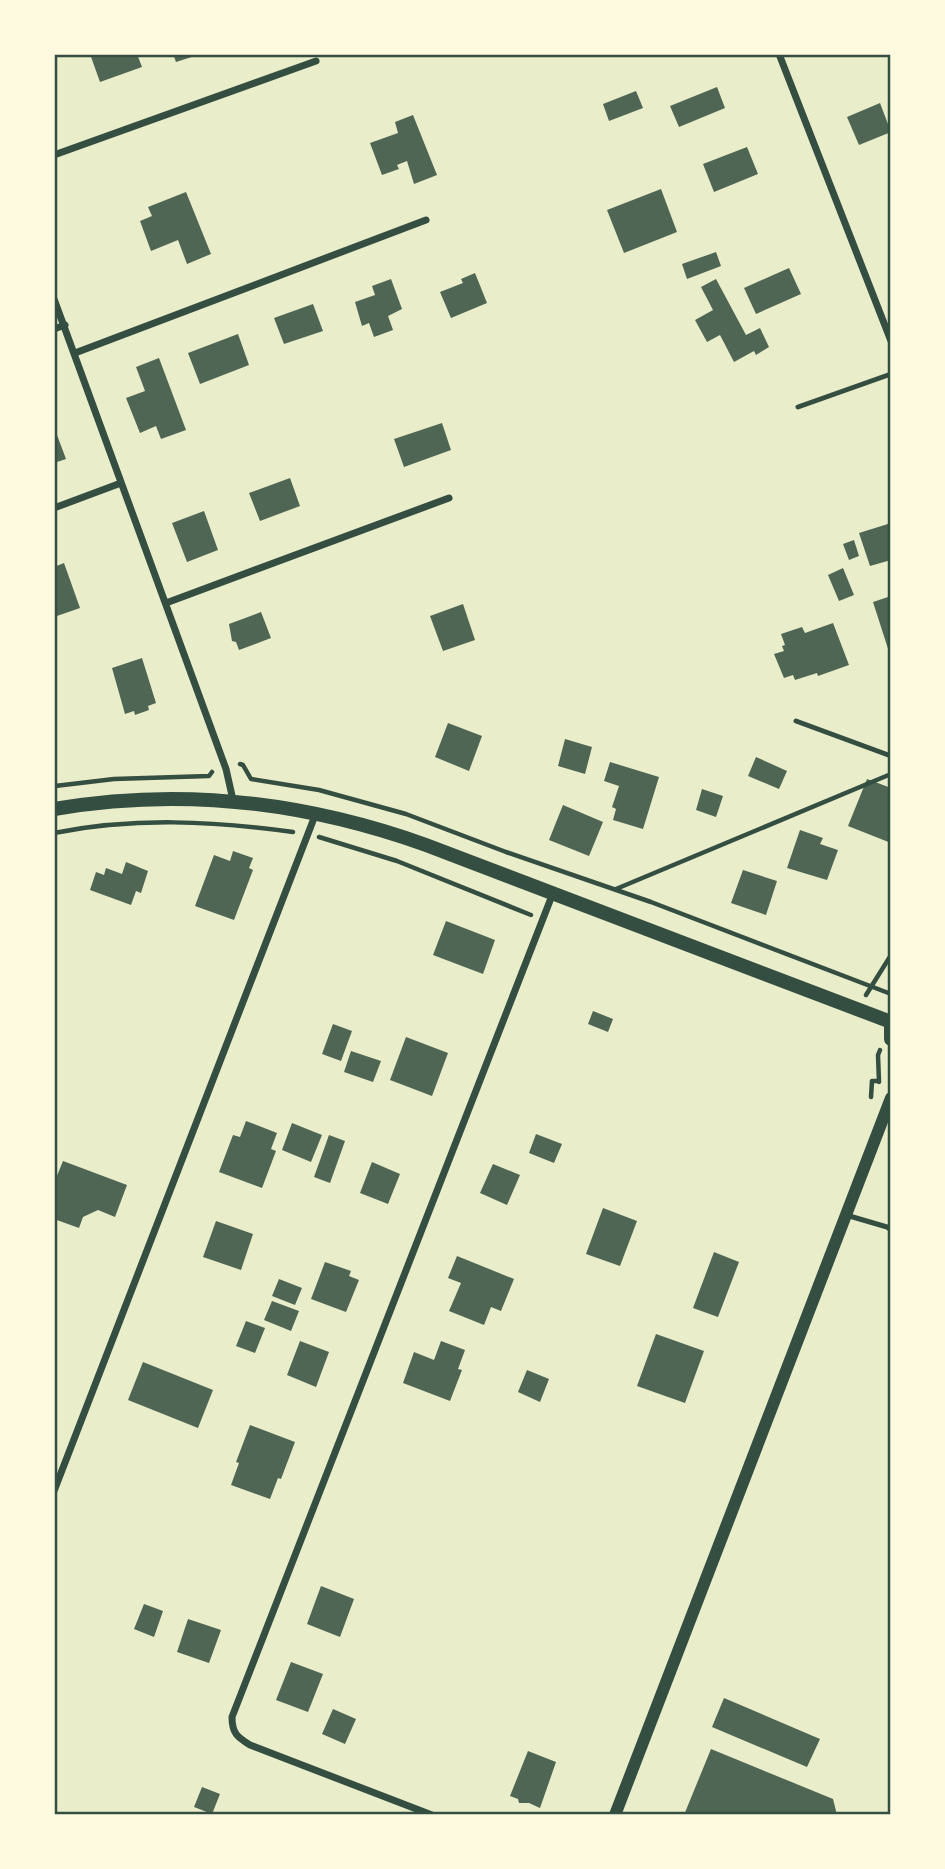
<svg xmlns="http://www.w3.org/2000/svg" width="945" height="1869" viewBox="0 0 945 1869" font-family="Literata,serif">
  <style>
    .building { fill: #4f6655 }
    .lines { fill: none; stroke-linecap: round; stroke-linejoin: round }
    .path { stroke: #344e41; stroke-width: 4.5 }
    .service { stroke: #344e41; stroke-width: 5 }
    .minor { stroke: #344e41; stroke-width: 7 }
    .tertiary { stroke: #344e41; stroke-width: 12 }
    .secondary { stroke: #344e41; stroke-width: 14 }
    .neatline { fill: none; stroke: #344e41; stroke-width: 2.5 }
  </style>
  <rect width="100%" height="100%" fill="#e9edc9"/>
  <path class="building" d="M90,54H137L142,67L100,82Z
    M173,54H198V55L176,62Z
    M717,87L725,108L679,127L670,106Z
    M636,91L643,108L609,121L603,104Z
    M880,103L891,132L859,145L847,117Z
    M413,115L437,175L414,184L407,161L397,165L399,169L382,175L370,143L398,133L395,122Z
    M747,147L758,174L714,192L703,164Z
    M661,189L677,232L624,253L607,210Z
    M186,192L211,254L187,264L178,240L151,251L140,221L152,216L148,207Z
    M716,252L721,266L687,279L682,264Z
    M789,268L801,294L756,314L744,288Z
    M475,273L487,303L451,318L440,292L463,283L461,279Z
    M391,279L402,309L388,316L393,330L374,337L369,323L362,326L355,302L375,295L372,286Z
    M716,279L746,335L760,328L769,347L756,355L754,351L734,362L720,335L707,342L695,320L713,310L701,287Z
    M313,304L323,331L284,344L274,318Z
    M238,334L249,365L200,384L188,353Z
    M159,358L186,430L161,439L156,426L140,433L126,398L145,391L136,367Z
    M442,423L451,450L404,467L394,439Z
    M54,427L66,459L54,463Z
    M290,478L300,506L260,521L249,493Z
    M204,511L218,550L187,562L172,523Z
    M891,523V560L870,566L859,533Z
    M854,540L859,556L849,560L843,544Z
    M64,563L80,608L54,617V567Z
    M843,568L854,595L839,601L828,575Z
    M891,596V655H890L873,602Z
    M463,604L475,640L443,651L430,616Z
    M261,612L271,638L239,650L236,642L232,641L229,624Z
    M833,623L849,665L818,676L817,673L795,680L793,675L784,678L774,654L784,651L782,646L785,645L781,634L802,627L805,633Z
    M142,658L156,703L148,706L149,710L135,715L134,711L125,714L112,668Z
    M448,723L482,736L469,771L435,757Z
    M565,739L592,747L585,774L558,766Z
    M756,757L787,771L779,789L748,776Z
    M610,762L659,777L643,829L613,820L616,809L612,807L619,786L604,781Z
    M867,779L891,788V843L848,826Z
    M702,789L723,796L716,817L696,810Z
    M563,805L603,822L589,856L549,840Z
    M800,830L823,838L820,844L838,850L827,880L787,868Z
    M233,851L253,858L249,868L253,870L234,920L195,906L214,855L230,861Z
    M126,862L148,871L141,893L136,891L131,905L90,890L96,872L104,875L106,868L122,874Z
    M743,870L777,881L766,915L731,903Z
    M446,921L495,940L483,974L433,955Z
    M593,1011L613,1019L608,1032L588,1024Z
    M333,1024L352,1031L341,1061L322,1054Z
    M406,1037L448,1053L432,1096L390,1080Z
    M351,1051L381,1061L373,1082L344,1072Z
    M246,1121L277,1133L271,1149L276,1151L262,1188L219,1172L233,1135L240,1137Z
    M292,1123L322,1135L311,1162L282,1150Z
    M536,1134L562,1144L554,1163L529,1153Z
    M329,1135L345,1141L330,1183L314,1177Z
    M63,1161L127,1185L115,1217L98,1210L83,1217L79,1228L54,1219V1183Z
    M372,1162L400,1174L388,1204L360,1193Z
    M493,1164L520,1175L507,1205L480,1193Z
    M603,1208L637,1221L620,1266L586,1254Z
    M216,1221L253,1234L241,1270L203,1257Z
    M714,1252L739,1262L718,1317L693,1308Z
    M457,1256L514,1279L501,1311L491,1307L484,1325L449,1311L461,1283L448,1278Z
    M325,1262L351,1271L349,1276L359,1280L346,1312L311,1299Z
    M279,1279L302,1288L295,1305L272,1296Z
    M272,1301L299,1311L291,1331L264,1320Z
    M246,1321L265,1328L255,1353L236,1346Z
    M656,1334L704,1351L685,1403L637,1386Z
    M300,1341L329,1352L316,1387L287,1375Z
    M441,1341L465,1350L458,1369L462,1370L450,1401L403,1383L414,1352L434,1360Z
    M143,1362L213,1390L198,1428L128,1400Z
    M527,1370L549,1379L540,1402L518,1392Z
    M250,1425L295,1442L281,1479L278,1478L270,1499L231,1485L239,1463L236,1462Z
    M321,1586L354,1599L340,1637L307,1624Z
    M144,1604L163,1611L154,1637L134,1629Z
    M188,1619L221,1630L209,1663L177,1652Z
    M291,1662L323,1674L308,1712L276,1700Z
    M724,1698L820,1739L807,1767L712,1727Z
    M333,1709L356,1719L345,1744L322,1734Z
    M711,1749L833,1799L837,1815H684Z
    M528,1751L556,1762L540,1808L529,1803H519L518,1799L510,1796Z
    M202,1787L220,1794L212,1814L194,1807Z"/>
  <g class="lines">
    <path class="path" d="M240,764L243,765L251,779L319,790L406,814L506,852L651,902L891,994
      M55,786L114,779L209,776L212,772
      M54,833C134,817 213,821 293,832
      M319,837L397,861L531,915
      M616,889L891,774
      M866,995L891,955
      M879,1082L878,1055L880,1050
      M871,1097L872,1081H877"/>
    <path class="service" d="M798,407L891,374
      M796,721L891,756
      M846,1215L887,1227L891,1230"/>
    <path class="minor" d="M779,54L891,341
      M54,155L316,61
      M54,299L226,769L233,800
      M54,329L65,325
      M75,353L426,220
      M54,508L121,483
      M166,603L449,498
      M54,1491L316,813
      M432,1815L250,1745C237,1737 232,1733 232,1717L553,893"/>
    <path class="tertiary" d="M615,1815L891,1098"/>
    <path class="secondary" d="M54,809C181,787 306,802 426,845L891,1022
      M891,1025V1039"/>
  </g>
  <rect width="945" height="1869" fill="none" stroke="#fefae0" stroke-width="112"/>
  <rect x="56" y="56" width="833" height="1757" class="neatline"/>
</svg>
